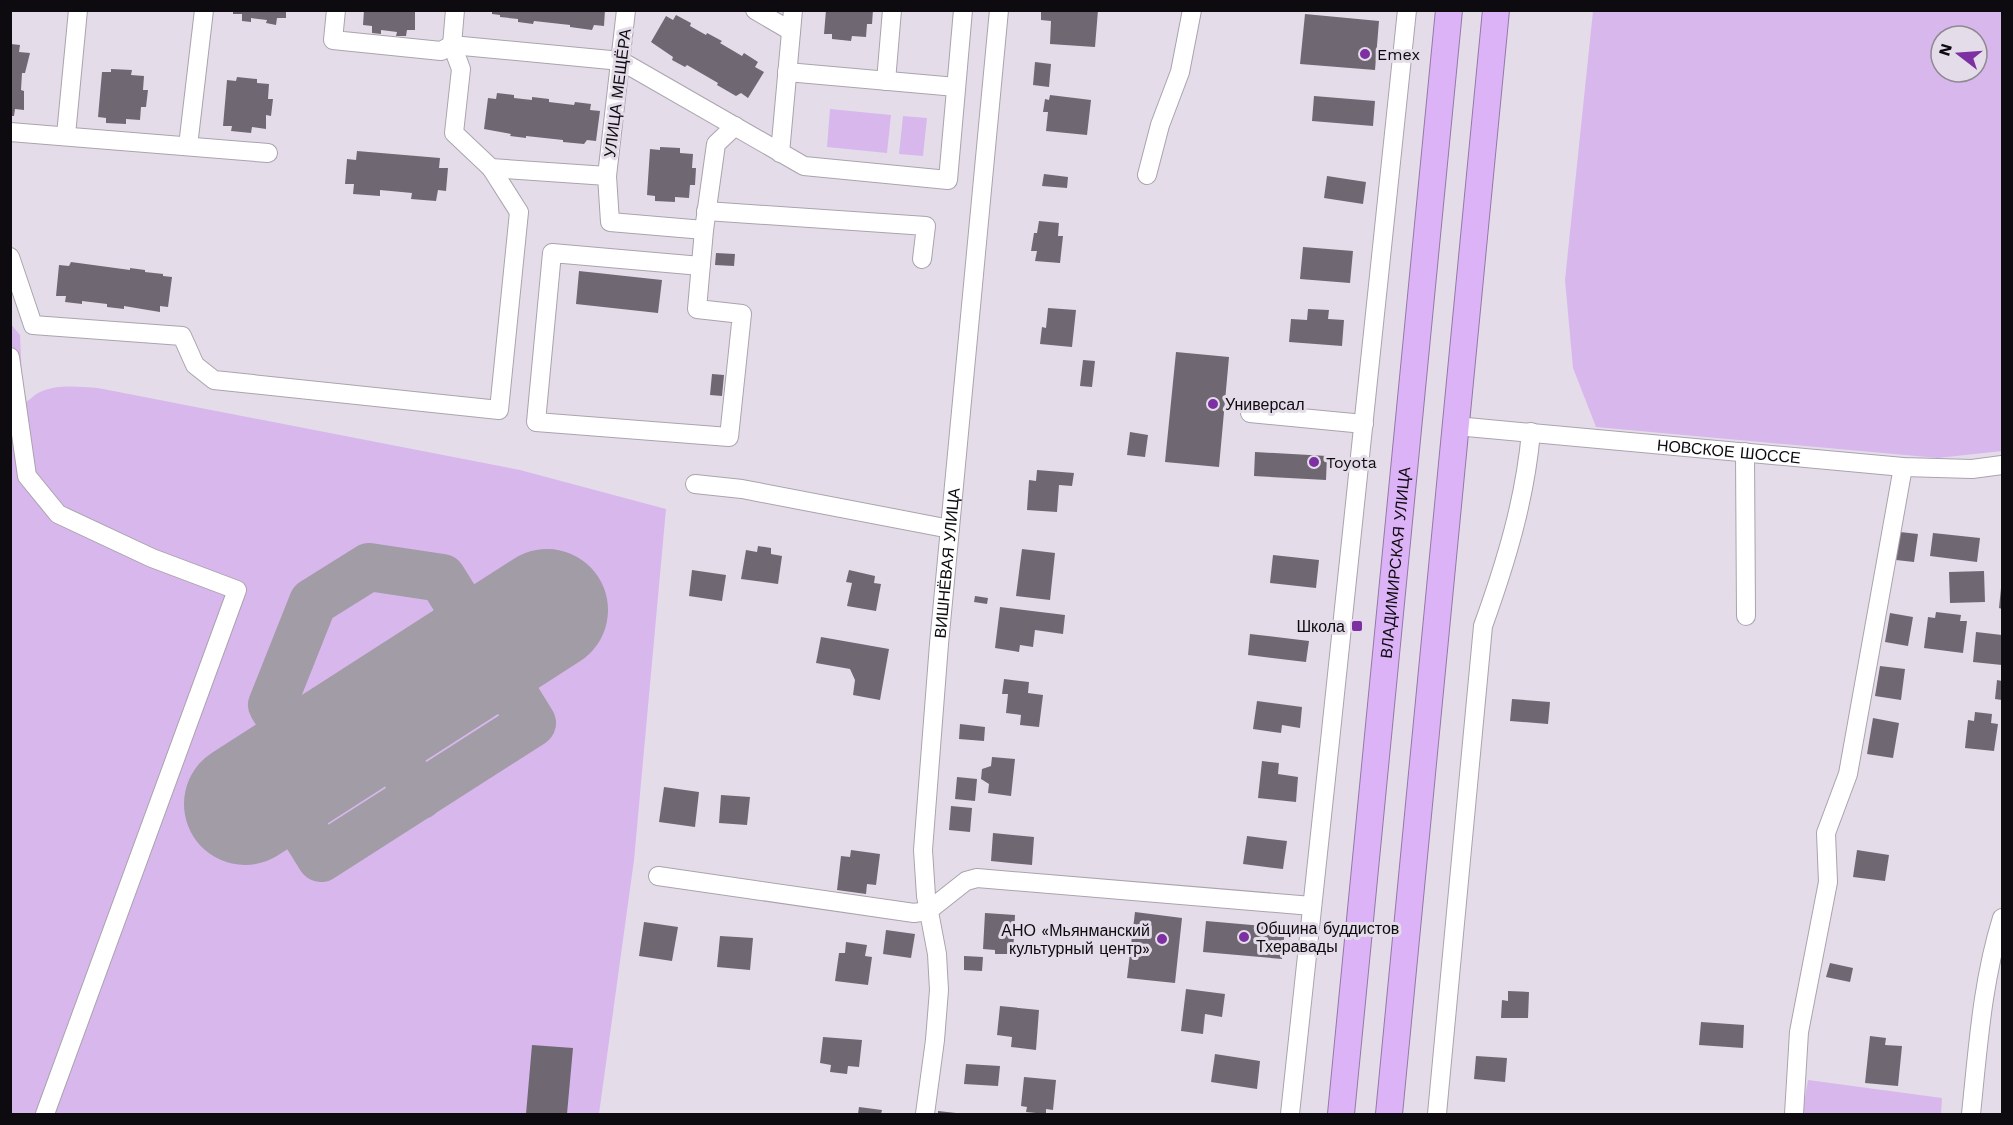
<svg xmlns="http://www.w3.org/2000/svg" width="2013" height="1125" viewBox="0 0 2013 1125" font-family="'Work Sans',sans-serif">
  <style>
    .green { fill: #d8b7ed; fill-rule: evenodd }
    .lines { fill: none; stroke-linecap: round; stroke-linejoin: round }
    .taxiway { stroke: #a19ca5; stroke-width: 48 }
    .runway { stroke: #a19ca5; stroke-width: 122 }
    .building { fill: #6f6873 }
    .minor-casing { stroke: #aaa3ae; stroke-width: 20 }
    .highway-casing { stroke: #9478a6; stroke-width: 28 }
    .minor { stroke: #fff; stroke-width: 18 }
    .highway { stroke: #ddb3f7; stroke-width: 26 }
    .poi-dot { fill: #7c30a1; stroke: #e4dde9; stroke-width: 2 }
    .labels { text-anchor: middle; stroke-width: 6; stroke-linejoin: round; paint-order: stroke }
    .poi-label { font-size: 16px; fill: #0d0b0f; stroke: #e4dde9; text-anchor: start }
    .street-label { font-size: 16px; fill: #0d0b0f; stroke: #e4dde9 }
  </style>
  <rect width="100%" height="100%" fill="#e4dde9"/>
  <path class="green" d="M1593,11H2002V451L1938,458L1596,427L1573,368L1565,280ZM1941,36H1977V72H1941Z
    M830,109L891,115L887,153L827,147Z
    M903,116L927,118L923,156L899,154Z
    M10,323L20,335L23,403C30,401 33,395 40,392C59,384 78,387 98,388L520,470L666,509L634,860L599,1114H11Z
    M1808,1080L1942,1098L1941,1114H1802Z"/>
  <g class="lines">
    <path class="taxiway" d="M374,722L419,796
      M275,784L321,858L532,723L442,578L369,567L313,602L272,705L307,763"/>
    <path class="runway" d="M245,804L547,610"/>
  </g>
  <path class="building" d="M233,10H286V18H277L276,25L266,23L267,20L251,18V22L242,21V14H233Z
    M364,10L415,11V30H407L406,36H396L397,32L381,30V34L372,33V26L363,25Z
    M492,10H605L604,26L594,25L592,30L570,27V25L534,21L533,24L518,22V19L500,17V15L492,14Z
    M826,10H873L872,24H867L866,37L852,36L851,41L832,39V34H824Z
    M1041,10H1098L1095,47L1050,44L1051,21L1041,20Z
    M1305,14L1379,21L1375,70L1300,64Z
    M676,15L691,23L690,26L706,35L707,33L722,41L720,43L742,56L744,53L758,62L755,67L764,72L748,98L741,93L736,96L717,85L718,83L687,65L685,67L672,60L673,57L651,42L666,16L673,20Z
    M11,44L20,45L19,52L30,53L25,73H22L21,90L24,91V110L15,109L14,116H10Z
    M1035,62L1051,64L1049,87L1033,85Z
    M111,69L132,70L131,75L144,76L143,90H148L146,107H141L140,120L126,119V124L106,123V118L98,117L102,72H111Z
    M237,77L257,79V83L269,84L268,99H273L271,116L266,115V129L252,127L251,133L231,131L232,126H223L227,80L236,81Z
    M497,93L514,95V98L532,100V97L549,99V102L574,105L575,102L591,104L590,110L600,111L596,141L587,140L584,144L563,142V140L526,136V138L510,136L511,134L484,129L488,98L496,99Z
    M1050,95L1091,100L1087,135L1046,131L1048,112H1043L1045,99L1049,100Z
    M1314,96L1375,101L1373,126L1312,121Z
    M660,147L680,148V153L693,154L692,168H696L695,185H690L689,198L675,197V202L655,201V196L647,195L650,149L660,150Z
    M357,151L440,158L439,168H448L446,191L438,190L436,201L411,199L412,193L380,190V196L353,194L354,184H345L347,159L356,160Z
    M1044,174L1068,177L1067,188L1042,186Z
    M1327,176L1366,182L1363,204L1324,198Z
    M1039,221L1059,223L1058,236H1063L1060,263L1035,261L1037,251H1031L1034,233H1037Z
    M1303,247L1353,251L1350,283L1300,279Z
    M716,253L735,254L734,266L715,265Z
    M71,262L130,270V268L145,270V272L163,274V276L172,277L168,307L160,306V312L124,306V309L107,307V304L82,301V304L65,302L66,296H56L59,265L69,266Z
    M579,271L662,280L658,313L576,304Z
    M1048,308L1076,310L1072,347L1040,344L1042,327L1046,328Z
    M1308,309L1329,310L1328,319L1344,320L1342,346L1289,342L1291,319L1307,320Z
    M1176,352L1229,357L1219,467L1165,462Z
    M1083,360L1095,361L1092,387L1080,386Z
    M712,374L724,375L722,396L710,395Z
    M1130,432L1148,435L1145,457L1127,455Z
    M1255,452L1327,456L1326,480L1254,476Z
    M1037,470L1074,473L1072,486L1059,485L1057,512L1027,510L1029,480L1036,481Z
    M1900,532L1918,534L1914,562L1896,560Z
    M1933,533L1980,538L1977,562L1930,556Z
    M758,546L771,548V554L782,556L778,584L741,579L746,550L757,552Z
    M1022,549L1055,553L1050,600L1016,596Z
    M1273,555L1319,560L1316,588L1270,583Z
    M692,570L726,575L722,601L689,596Z
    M849,570L875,576L874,583L881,584L876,611L847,606L852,583L846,582Z
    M1984,571L1985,602L1950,603L1949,572Z
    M2001,588L2002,589V609L1999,608Z
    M975,596L988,598L987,604L974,602Z
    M1000,607L1065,615L1063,634L1035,630L1033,647L1020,645L1019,652L995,648Z
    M1936,612L1961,615L1960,621H1967L1963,653L1924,648L1928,617L1935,618Z
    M1890,613L1913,617L1908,646L1885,642Z
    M1976,632L2002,635V665L1973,662Z
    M1250,634L1309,641L1306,662L1248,655Z
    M821,637L889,649L880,700L853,695L855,680L850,669L816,663Z
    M1880,666L1905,669L1901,700L1875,696Z
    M1004,679L1029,682L1028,693L1043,695L1039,727L1020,725L1021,715L1006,713L1008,694H1002Z
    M1997,680L2002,681V700L1995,699Z
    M1512,699L1550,702L1548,724L1510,721Z
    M1257,701L1302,707L1300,728L1282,725L1281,733L1253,729Z
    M1975,712L1992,714L1991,723L1998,724L1994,751L1965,748L1968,720L1974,721Z
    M1873,718L1899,723L1893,758L1867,754Z
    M960,724L985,727L984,741L959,739Z
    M992,757L1015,759L1011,796L988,793L989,784L981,779L982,769L991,766Z
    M1262,761L1279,763L1278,774L1298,777L1296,802L1258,798Z
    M957,777L977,779L975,801L955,799Z
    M664,787L699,792L695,827L659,822Z
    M721,795L750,797L747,825L719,823Z
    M951,806L972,808L970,832L949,830Z
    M993,833L1034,837L1032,865L991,861Z
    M1247,836L1287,841L1283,869L1243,864Z
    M851,850L880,854L876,885L867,884L866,894L837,890L841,856L850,857Z
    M1857,850L1889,855L1885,881L1853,877Z
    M1135,912L1182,918L1175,983L1127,978Z
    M985,913L1015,915L1013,954H995V950L983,949Z
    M1206,921L1285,928L1282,959L1203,952Z
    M644,922L678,927L672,961L639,956Z
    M886,930L915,934L911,958L883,954Z
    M720,936L753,938L750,970L717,967Z
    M846,942L867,945L865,956L872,957L868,985L835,981L839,953H845Z
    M964,956L983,957L982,971L964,970Z
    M1830,963L1853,968L1850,982L1826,977Z
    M1186,989L1225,994L1222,1017L1205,1014L1203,1034L1181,1031Z
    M1508,991L1529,992L1528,1018H1501L1502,1000L1508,1001Z
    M1000,1006L1039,1010L1036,1050L1011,1047L1012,1037L997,1035Z
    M1701,1022L1744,1025L1743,1048L1699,1045Z
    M1870,1036L1886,1038L1885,1045L1902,1046L1898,1086L1865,1083Z
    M823,1037L862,1040L859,1067L848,1066L847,1074L830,1072L831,1065L820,1063Z
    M532,1045L573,1048L567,1114H526Z
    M1215,1054L1260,1061L1257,1089L1211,1082Z
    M1476,1056L1507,1058L1505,1082L1474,1079Z
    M966,1064L1000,1066L998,1086L964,1084Z
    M1024,1077L1056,1080L1053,1110L1046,1109V1114L1026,1112L1027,1107L1021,1106Z
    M859,1107L882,1110L881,1114H858Z
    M938,1111L956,1113V1114H938Z"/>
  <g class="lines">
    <defs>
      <g id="minor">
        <path d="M336,10L333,40L441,51L452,45L461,69L454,133L491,168L607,176"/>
        <path d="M455,10L452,45L621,61L804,166L948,180L963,10"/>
        <path d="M626,10L607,176L610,222L704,230L716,144L735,126"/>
        <path d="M755,10L791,31"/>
        <path d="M787,72L956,87"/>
        <path d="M886,81L892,10"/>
        <path d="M10,132L268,153"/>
        <path d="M66,135L78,10"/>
        <path d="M188,146L204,10"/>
        <path d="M780,153L793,10"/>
        <path d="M1147,175L1160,125L1180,72L1192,10"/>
        <path d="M706,211L926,226L922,259"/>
        <path d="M10,257L33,325L182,336L195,365L214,380L499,410L519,212L491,168"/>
        <path d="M701,266L552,253L536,422L729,437L742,314L697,309L704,230"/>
        <path d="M10,357L27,476L58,514L152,558L237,590L45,1114"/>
        <path d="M1250,413L1364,424"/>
        <path id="s1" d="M1456,426L1903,467L1972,469L2002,465"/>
        <path d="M1745,452L1746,616"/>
        <path d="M695,484L742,489L950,529"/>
        <path d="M658,876L914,913L928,911L966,881L977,878L1312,906"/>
        <path id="s2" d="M925,1114L935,1040L939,990L937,954L926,896L923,850L939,644L999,10"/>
        <path d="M1290,1114C1329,746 1370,379 1407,10"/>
        <path d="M1437,1114L1483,626C1506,562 1525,500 1531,432"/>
        <path d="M1794,1114L1799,1032L1828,882L1826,833L1848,774L1903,467"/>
        <path d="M1971,1114C1978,1048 1982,982 2002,918"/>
      </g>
      <g id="highway">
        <path id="s3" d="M1341,1114L1449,10"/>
        <path d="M1389,1114L1496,10"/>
      </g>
    </defs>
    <use href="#minor" class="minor-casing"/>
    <use href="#highway" class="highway-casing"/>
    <use href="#minor" class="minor"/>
    <use href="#highway" class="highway"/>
  </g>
  <g class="poi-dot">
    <circle cx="1365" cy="54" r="6"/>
    <circle cx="1213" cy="404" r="6"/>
    <circle cx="1314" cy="462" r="6"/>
    <rect x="1351" y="620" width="12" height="12" rx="3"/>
    <circle cx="1244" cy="937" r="6"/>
    <circle cx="1162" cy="939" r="6"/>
  </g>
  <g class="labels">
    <g class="poi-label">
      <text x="1377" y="60">Emex</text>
      <text x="1225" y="410">Универсал</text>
      <text x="1326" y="468">Toyota</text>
      <text x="1345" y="632" text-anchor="end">Школа</text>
      <text x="1256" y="934">Община буддистов<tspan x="1256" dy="18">Тхеравады</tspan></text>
      <text x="1150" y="936" text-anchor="end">АНО «Мьянманский<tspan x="1150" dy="18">культурный центр»</tspan></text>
    </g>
    <g class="street-label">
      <text transform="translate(617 93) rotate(-83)" y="6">УЛИЦА МЕЩЁРА</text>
      <text dy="6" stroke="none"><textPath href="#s1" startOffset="274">НОВСКОЕ ШОССЕ</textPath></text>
      <text dy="6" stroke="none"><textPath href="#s3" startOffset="554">ВЛАДИМИРСКАЯ УЛИЦА</textPath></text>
      <text dy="6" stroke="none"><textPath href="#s2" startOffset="554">ВИШНЁВАЯ УЛИЦА</textPath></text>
    </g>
  </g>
  <rect width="2013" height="1125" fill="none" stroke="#0d0b0f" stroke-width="24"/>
  <g transform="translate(1959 54) rotate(287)"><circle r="28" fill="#e4dde9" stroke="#8e8992" stroke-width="1.5"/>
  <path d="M0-4.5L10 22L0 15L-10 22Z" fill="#7c30a1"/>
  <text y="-9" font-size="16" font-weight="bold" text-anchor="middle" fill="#0d0b0f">N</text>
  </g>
</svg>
